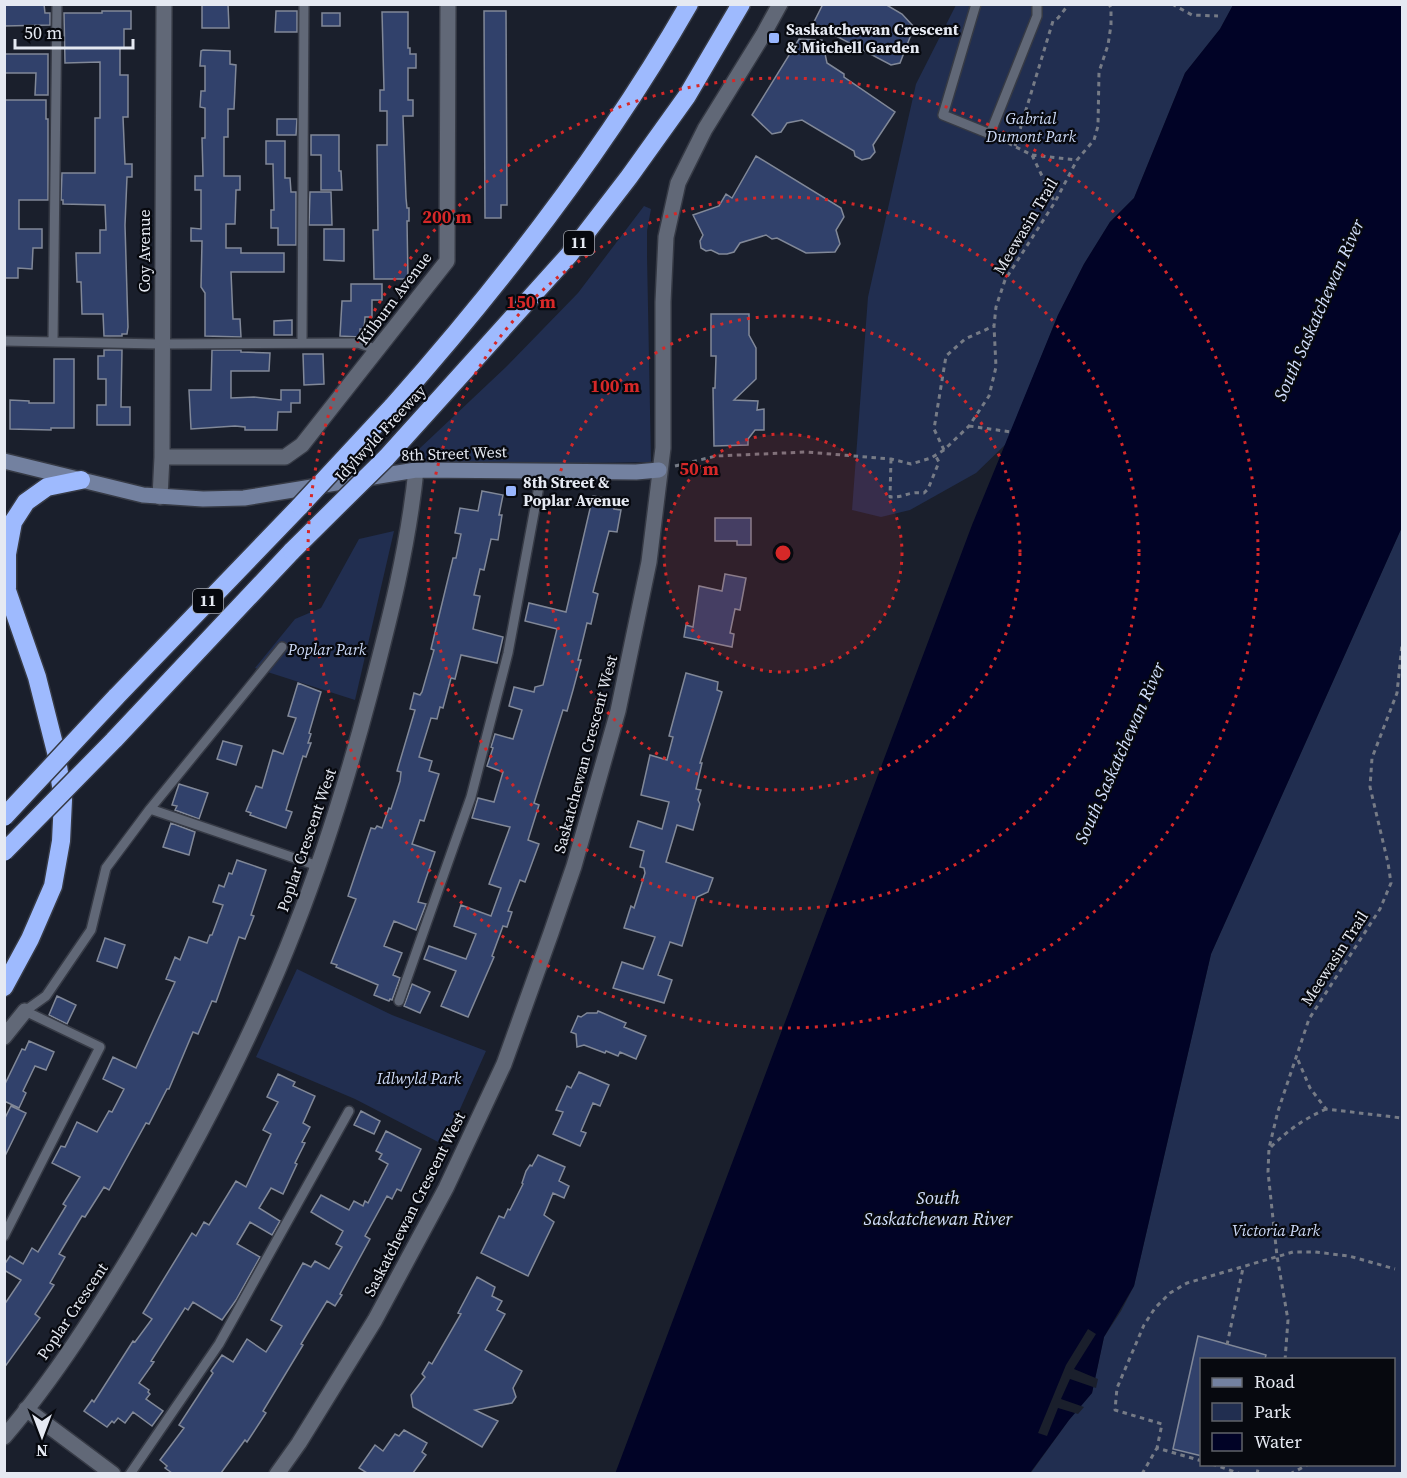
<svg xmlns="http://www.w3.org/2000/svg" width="1407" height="1478" viewBox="0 0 1407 1478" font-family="'Source Serif 4',serif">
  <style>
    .green { fill: #212e50; fill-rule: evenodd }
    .water { fill: #010326 }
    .pier { fill: #1a1f2c }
    .building { fill: #31416b; stroke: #818898; stroke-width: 1.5 }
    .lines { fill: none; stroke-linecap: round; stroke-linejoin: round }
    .lane-casing { stroke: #363a45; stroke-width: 12 }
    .street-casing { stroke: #363a45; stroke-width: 18 }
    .secondary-casing { stroke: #363a45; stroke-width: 18 }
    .highway-casing { stroke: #363a45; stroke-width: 21 }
    .path { stroke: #767b86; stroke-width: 3; stroke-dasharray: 4.5 4.5; stroke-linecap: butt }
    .lane { stroke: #616877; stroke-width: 9 }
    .street { stroke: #616877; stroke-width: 15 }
    .secondary { stroke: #7381a0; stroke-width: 15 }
    .highway { stroke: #9ebafe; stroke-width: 18 }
    .highway-bridge-casing { stroke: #363a45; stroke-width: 21; stroke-linecap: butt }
    .highway-bridge { stroke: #9ebafe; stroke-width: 18 }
    .ring { fill: none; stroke: #d62828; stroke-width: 3; stroke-dasharray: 3 6 }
    .poi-dot { fill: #98b5fd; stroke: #07090f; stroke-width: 2 }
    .labels { text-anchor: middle; stroke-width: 4.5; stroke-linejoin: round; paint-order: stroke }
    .shield { fill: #07090f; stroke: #a2a6ae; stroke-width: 1.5 }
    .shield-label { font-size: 15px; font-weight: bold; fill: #e5e9f2 }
    .poi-label { font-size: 16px; font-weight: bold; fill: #e5e9f2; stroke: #07090f; text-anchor: start }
    .park-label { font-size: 16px; font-style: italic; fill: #ccd9f6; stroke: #07090f }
    .street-label { font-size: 16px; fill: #e5e9f2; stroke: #07090f }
    .water-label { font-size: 18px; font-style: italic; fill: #d3e0fd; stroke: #07090f }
    .centre { fill: #d62828; stroke: #07090f; stroke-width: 3 }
    .ring-label { font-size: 18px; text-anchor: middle; font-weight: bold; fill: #d62828; stroke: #07090f; stroke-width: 4.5; stroke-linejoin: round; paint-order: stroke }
  </style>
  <rect width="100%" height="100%" fill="#1a1f2c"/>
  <path class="green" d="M956,5H1233L1220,29L1185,73L1134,198L1110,222L1084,264L1058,315L1006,444L976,473L910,510L881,517L852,510L868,297L916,84Z
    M644,206L651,209L647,231V256L651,462L401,466L506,367L578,293Z
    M1402,527V1473L1030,1474L1069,1420L1092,1393L1104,1337L1121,1311L1134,1286L1211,954ZM1202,1360H1394V1464H1202Z
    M394,531L355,700L255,668L295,619L321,608L359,539Z
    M297,969L392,1015L486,1051L444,1145L355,1099L256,1057Z"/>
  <path class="water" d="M1233,5H1402V527L1211,954L1134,1286L1104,1337L1092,1393L1069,1420L1030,1473L615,1474L972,525L1058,315L1084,264L1110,222L1134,198L1185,73L1220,29Z"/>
  <path class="pier" d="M1088,1329L1096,1334L1074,1369L1098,1379L1096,1388L1070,1379L1061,1399L1084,1407L1078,1414L1058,1408L1047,1436L1038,1433L1066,1365Z"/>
  <path class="building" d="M4,4H44L45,13H50V25L4,26Z
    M202,4H228L229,28H202Z
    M823,4H885L902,14L914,27L900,63L891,65L817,26L814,22Z
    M102,11H131V29H124V48H120V75H128V117H123L125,164H132V177H127L125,225L128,327L127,334H122V336H104L103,314H82L81,282H77L76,253H100V230H106L105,205L63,204V200H61L62,173H95V118H100V62L65,63L64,13H102Z
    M276,11H297V32H275Z
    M484,11H506L507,205H501V218H485Z
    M382,12H408V48H410V54H416V68H408V100H413V116H403L406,198L407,208H409V221H407L408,279H374L373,230H378L377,145H387V111H380V90H384Z
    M322,13H340V26H322Z
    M799,39L822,40L827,63L844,74V77L895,112L873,145L875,152L870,158L862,160L855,156L854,151L802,120L787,123L781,132L772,134L752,115Z
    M203,50L230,51V64L236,65L234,109H228V137H224V176H240V190H236L235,224H226V248H241V253H284V272H231L233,319H240L241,337L205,336V293L201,287L202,241H191V228L201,229V190H195V176H203L202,138H205V108L200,107L201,91H205V66H200L201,51Z
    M4,54H48V95H35L36,73H4Z
    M4,100H46V119H48V200H19V229H42V248H33L32,269L18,268V278H4Z
    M277,119H297L296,135H277Z
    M311,135H339V171H341L342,190H321V155H311Z
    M266,141H285V178H290L291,192H296V245H278V228H271V210H274L273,164H266Z
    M756,156L841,208L844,217L836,230L840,244L835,252L806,253L777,238L772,239L766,235L740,243L734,252L727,254H719L711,250L706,251L701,248L700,241L703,235L693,215L719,206L726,194L732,198Z
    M310,192H331L332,225H309Z
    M324,229H344V261L324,260Z
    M351,284H382V300H372V317H365L364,329H360V337L340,336L342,301H351Z
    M711,314H749V335L756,348V379L734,400L758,401L757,410L764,409V430H755L748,439V445L714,446L713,388H715L716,356H711Z
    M292,320V335H274V321Z
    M104,350H122L121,407H130V425H97V405H106V379H98V356H104Z
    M212,350H241V352L270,353L269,371H231V398L254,397L281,400V390H300V403H291V412H278L277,430H245V427L235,426L191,429L189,390H211Z
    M303,354H323L324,384L304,385Z
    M54,359H74V428H51V430L10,429V400L29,401V403H54Z
    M482,491L503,495L499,515H502L498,540L491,539L484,570L480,569L474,595L480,596L473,629L503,637L497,663L461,655L455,679L451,678L443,708L440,707L437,719L431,718L419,757L432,761L429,771L439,774L424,821L420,820L412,844L435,852L418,902L426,904L416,930L394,921L384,946L402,953L393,975L400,978L392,1000L390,999L389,1001L374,995L378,985L336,967L337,965L331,963L356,899L348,896L371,828L375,829L377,826L382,828L389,808L391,809L400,781L401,772L397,771L415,710L410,709L414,693L420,695L422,692L434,650L431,649L453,558H456L461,534L455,533L460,508L478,511Z
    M593,496L616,500L614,509L621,510L617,532L609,531L593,592L598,594L591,624L587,623L578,660H581L573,690L567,711L563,710L534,803L539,805L528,840L539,844L525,882L520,880L508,911L512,912L507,927L503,926L492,956L494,957L468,1017L441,1006L456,971L424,959L429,946L466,959L476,934L454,926L461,905L491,916L501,888L489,884L510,827L472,818L478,798L494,802L503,772L487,766L493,748L491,747L495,734L513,739L522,710L509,706L514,687L534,692L535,687L543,685L557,629L525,621L529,603L566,612Z
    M715,518H751V545H737V541H715Z
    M725,574L746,578L740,610L735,609L730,633L734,634L732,647L684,637L686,625L693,627L699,586L722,591Z
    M686,673L718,682L717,690L722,692L700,763H702L696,789L701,790L698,800L700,804L693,830L677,825L666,862L713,878L708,892L697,897L682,946L670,942L658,975L672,980L664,1003L613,988L622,962L643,969L655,937L624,928L631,906L634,908L645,873L644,868L640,867L644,851L630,847L638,821L662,829L669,802L641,795L650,755L667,760L673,737L669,736Z
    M298,683L321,692L309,733L311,734L308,743H311L306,757L303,756L286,810L292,812L286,828L250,815L251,813L246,811L256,786L262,788L273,750L283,754L296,718L288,716Z
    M223,741L242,746L236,765L217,759Z
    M179,784L208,793L199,819L175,810L177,806L172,805Z
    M171,823L195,832L189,855L163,847Z
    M237,860L266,870L251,915L254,916L245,939L239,937L216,1002L212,1001L198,1034L193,1032L169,1089H167L149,1124L146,1123L109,1190L104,1187L85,1217L82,1216L59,1254L65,1257L50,1283L54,1285L35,1314L40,1318L4,1368V1305L21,1280L4,1270V1265L10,1256L23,1264L32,1248L38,1252L66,1206L63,1204L80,1177L52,1163L61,1146L65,1147L77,1122L97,1132L109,1111L112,1112L124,1089L103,1079L113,1057L136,1068L175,982L166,979L175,957L180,960L189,937L207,943L210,935H212L223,905L213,902L219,885L224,887L229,873L232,874Z
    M105,938L125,945L117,968L97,961Z
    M412,984L430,992L420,1013L404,1006Z
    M57,996L76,1005L67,1024L49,1015Z
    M598,1011L626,1023L624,1027L646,1036L636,1059L620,1052L618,1056L606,1051L605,1053L584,1045L577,1047L576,1034L571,1032L578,1016L581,1017L587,1013H597Z
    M29,1041L54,1052L46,1070L35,1066L23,1091L26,1093L19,1108L4,1101V1086L22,1049L25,1050Z
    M579,1072L609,1085L600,1106L593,1103L581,1131L586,1133L580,1146L553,1134L563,1112L556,1110L567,1086L571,1088Z
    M278,1074L295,1082L293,1086L315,1096L303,1123L310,1127L302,1142L305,1143L295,1163L297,1164L283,1194L271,1188L259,1208L280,1221L272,1235L250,1222L237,1244L260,1257L236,1300L222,1320L193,1302L188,1310L185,1308L151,1361L154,1362L139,1383L149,1390L148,1392L150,1394L146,1399L163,1411L152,1426L133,1412L125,1423L118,1418L114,1423L112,1421L107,1427L84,1411L92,1400L94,1402L133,1341L135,1342L152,1319L143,1313L192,1233L196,1236L204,1222L209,1225L236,1181L246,1187L271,1134L263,1130L278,1102L267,1097Z
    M11,1106L26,1113L4,1158V1120Z
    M361,1111L380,1121L374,1134L354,1125Z
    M386,1131L421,1149L401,1191L397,1189L392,1199L387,1196L365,1236L370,1239L340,1294L342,1295L335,1306L327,1301L301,1344L303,1345L263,1411L266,1413L247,1442L245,1440L221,1473H172L165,1468L167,1466L160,1460L184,1428L179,1425L213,1373L211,1371L222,1355L233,1362L247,1339L266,1352L282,1326L271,1320L303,1263L311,1267L315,1261L329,1269L342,1247L336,1244L343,1231L311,1212L321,1195L349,1210L354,1201L363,1206L365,1201L368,1203L388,1164L379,1159L382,1154L376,1151Z
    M538,1155L565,1167L559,1181L569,1186L564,1198L553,1193L544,1215L554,1222L528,1276L481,1253L499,1216L504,1218L508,1209L510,1210L523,1184L522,1183L526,1171L530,1165L532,1166Z
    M477,1277L495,1287L492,1296L502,1301L497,1310L505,1314L485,1350L522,1371L513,1388L516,1397L512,1403L475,1410L498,1421L482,1447L413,1407L411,1395L425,1377L422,1374L429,1362L432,1364L461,1314L458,1313Z
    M1198,1336L1266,1355L1265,1359H1202V1456L1173,1449Z
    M404,1430L427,1443L422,1452L426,1455L413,1473H367L359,1468L375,1445L383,1451L395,1434L399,1436Z"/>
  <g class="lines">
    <defs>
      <path id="lane" d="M976,4L943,115L990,134L1037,16V4
        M4,341L161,344L358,343L378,350
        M53,342L57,4
        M302,342L304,4
        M150,809L318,866
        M399,1001L471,797L508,653L542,470
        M4,1236L100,1047L25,1011L46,996L91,930L106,868L150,809L282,647
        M130,1474L219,1344L349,1111"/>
      <path id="street" d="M162,457H285L302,445L447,261L448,4
        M160,497L162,457L164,4
        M4,1037L25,1011
        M26,1409L113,1474
        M4,1437C55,1378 100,1306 140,1239C199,1139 253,1036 295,928C325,852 349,773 370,694C390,618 408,548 416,470
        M277,1474L299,1443L375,1320L446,1188L504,1064L551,933L574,866L618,711L649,562L663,448V302L666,237L678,183L705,129L763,35L780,4"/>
      <path id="secondary" d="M4,461L143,495L203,499L244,498L416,470L636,472L659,470"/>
      <path id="highway" d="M392,407C503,282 606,149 689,4
        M386,458L569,255L629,177L687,96L741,4
        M4,582L37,677L56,752L63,800L61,841L53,886L30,939L4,987
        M7,588V554L13,522L26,502L47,487L81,480
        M116,697L300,506
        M114,740L292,551"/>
    </defs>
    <use href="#lane" class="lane-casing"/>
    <use href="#street" class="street-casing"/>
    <use href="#secondary" class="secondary-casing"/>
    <use href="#highway" class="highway-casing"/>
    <path class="path" d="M1172,4L1192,15L1218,16
      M1000,139L1032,155L1054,201
      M1015,146L1053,21L1058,18L1069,4
      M1032,155L1077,160
      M969,426L1011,432
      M944,450L934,429L946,356L965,339L994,326
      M891,459L890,497C904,498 908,491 924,493L928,489L939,462L935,455
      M675,466L716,456L806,452L891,459L911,464L931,458L944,450L969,426L989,396L996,367L994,326L996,307L1005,280L1055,202L1077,160L1094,140L1098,126L1099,72L1108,45L1111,25V8L1109,4
      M1298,1060L1310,1088L1326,1109L1402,1118
      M1271,1147C1288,1130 1304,1119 1326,1109
      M1227,1345L1243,1268
      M1285,1360L1288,1320L1277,1256L1268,1172L1269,1148L1278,1111L1309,1019L1380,909L1391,883L1388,863L1370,787L1372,758L1397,693L1402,644
      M1202,1461L1157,1448L1162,1424L1115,1410L1117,1388L1144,1325L1155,1308L1170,1293L1187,1283L1293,1252H1315L1349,1256L1395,1269
      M1212,1464L1241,1474
      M1142,1474L1157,1448
      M1257,1474L1259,1464
      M1290,1474L1309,1464"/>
    <use href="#lane" class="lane"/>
    <use href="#street" class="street"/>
    <use href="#secondary" class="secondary"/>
    <use href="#highway" class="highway"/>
    <defs>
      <path id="highway-bridge" d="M300,506L392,407
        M292,551L386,458
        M4,817L116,697
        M4,852L114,740"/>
    </defs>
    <use href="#highway-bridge" class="highway-bridge-casing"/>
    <use href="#highway-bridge" class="highway-bridge"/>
  </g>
  <circle cx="783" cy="553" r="119" fill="#d62828" fill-opacity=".12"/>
  <g class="ring">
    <circle cx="783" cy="553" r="119"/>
    <circle cx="783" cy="553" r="237"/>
    <circle cx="783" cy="553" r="356"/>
    <circle cx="783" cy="553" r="475"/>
  </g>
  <g class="poi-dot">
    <rect x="768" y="32" width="12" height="12" rx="3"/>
    <rect x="505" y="485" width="12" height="12" rx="3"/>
  </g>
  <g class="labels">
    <g class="shield">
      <rect x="564" y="231" width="30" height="24" rx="4.5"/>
      <rect x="193" y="589" width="30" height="24" rx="4.5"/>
    </g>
    <g class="shield-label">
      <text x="579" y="248">11</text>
      <text x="208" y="606">11</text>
    </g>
    <g class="poi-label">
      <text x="786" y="35">Saskatchewan Crescent<tspan x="786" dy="18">&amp; Mitchell Garden</tspan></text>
      <text x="523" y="488">8th Street &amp;<tspan x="523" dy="18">Poplar Avenue</tspan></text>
    </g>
    <g class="park-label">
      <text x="1031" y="124">Gabrial<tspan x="1031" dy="18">Dumont Park</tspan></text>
      <text x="327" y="655">Poplar Park</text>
      <text x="419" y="1084">Idlwyld Park</text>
      <text x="1276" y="1236">Victoria Park</text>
    </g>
    <g class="street-label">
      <text transform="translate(1025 226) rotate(-59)" y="6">Meewasin Trail</text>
      <text transform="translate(144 251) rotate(-90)" y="6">Coy Avenue</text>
      <text transform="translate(394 298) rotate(-53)" y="6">Kilburn Avenue</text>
      <text transform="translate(380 433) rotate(-47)" y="6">Idylwyld Freeway</text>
      <text transform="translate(454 453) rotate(-2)" y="6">8th Street West</text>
      <text transform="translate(585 754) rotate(-75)" y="6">Saskatchewan Crescent West</text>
      <text transform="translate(306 840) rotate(-71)" y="6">Poplar Crescent West</text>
      <text transform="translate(1334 958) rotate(-57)" y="6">Meewasin Trail</text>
      <text transform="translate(414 1204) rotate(-63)" y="6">Saskatchewan Crescent West</text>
      <text transform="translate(72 1311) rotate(-56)" y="6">Poplar Crescent</text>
    </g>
    <g class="water-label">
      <text transform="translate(1319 310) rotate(-66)" y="6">South Saskatchewan River</text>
      <text transform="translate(1120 753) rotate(-66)" y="6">South Saskatchewan River</text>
      <text x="938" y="1204">South<tspan x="938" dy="21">Saskatchewan River</tspan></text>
    </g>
  </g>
  <circle cx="783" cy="553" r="9" class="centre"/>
  <g class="ring-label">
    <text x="447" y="223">200 m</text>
    <text x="531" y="308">150 m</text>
    <text x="615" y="392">100 m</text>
    <text x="699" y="475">50 m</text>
  </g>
  <rect width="1407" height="1478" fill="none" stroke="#e5e9f2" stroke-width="12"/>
  <rect x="1200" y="1358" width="195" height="108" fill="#07090f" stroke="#60636a" stroke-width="1.5"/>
  <rect x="1212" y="1378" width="30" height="9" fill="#7381a0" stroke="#60636a" stroke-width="1.5"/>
  <text x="1254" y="1388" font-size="18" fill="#e5e9f2">Road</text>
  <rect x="1212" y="1403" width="30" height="18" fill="#212e50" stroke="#60636a" stroke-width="1.5"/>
  <text x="1254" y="1418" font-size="18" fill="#e5e9f2">Park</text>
  <rect x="1212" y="1433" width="30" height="18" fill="#010326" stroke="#60636a" stroke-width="1.5"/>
  <text x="1254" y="1448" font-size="18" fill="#e5e9f2">Water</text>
  <g transform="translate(42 1436) rotate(180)" stroke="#07090f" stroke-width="4.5" paint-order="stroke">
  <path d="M0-4.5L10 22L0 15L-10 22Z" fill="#e5e9f2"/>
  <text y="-9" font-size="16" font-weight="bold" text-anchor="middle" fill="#e5e9f2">N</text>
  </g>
  <path d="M15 39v9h118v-9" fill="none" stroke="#e5e9f2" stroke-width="3"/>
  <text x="24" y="39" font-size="18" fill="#e5e9f2" stroke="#07090f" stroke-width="4.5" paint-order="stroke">50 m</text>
</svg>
